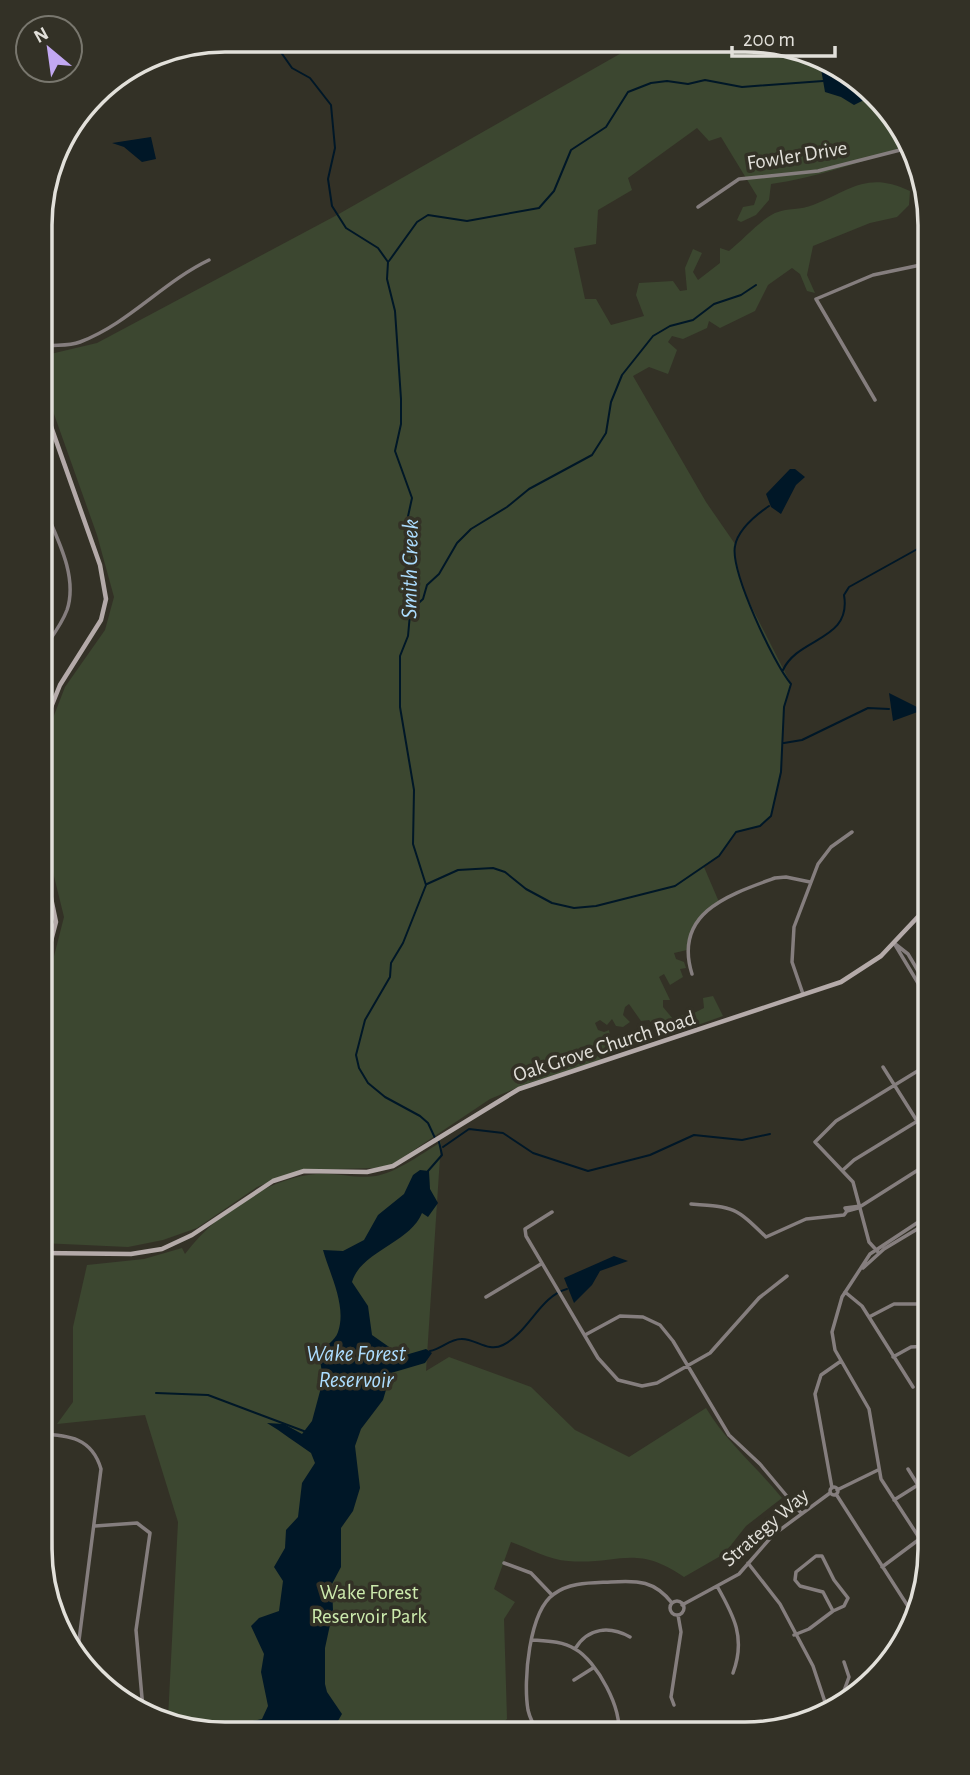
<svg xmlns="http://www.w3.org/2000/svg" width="970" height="1775" viewBox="0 0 970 1775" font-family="'Alegreya Sans',sans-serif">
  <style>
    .green { fill: #3c4730 }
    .water { fill: #001727 }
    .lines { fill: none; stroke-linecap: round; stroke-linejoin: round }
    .stream { stroke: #001727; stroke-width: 2 }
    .minor { stroke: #857e7e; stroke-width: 3.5 }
    .secondary { stroke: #b4aaa9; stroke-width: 4.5 }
    .labels { text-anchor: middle; stroke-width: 7; stroke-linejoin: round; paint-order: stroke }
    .street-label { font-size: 21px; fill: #e2e0da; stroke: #333126 }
    .park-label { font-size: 21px; fill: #cceaad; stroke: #333126 }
    .water-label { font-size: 23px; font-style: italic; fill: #acdcfe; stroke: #333126 }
    .rim { fill: none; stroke: #e2e0da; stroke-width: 3.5 }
  </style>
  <rect width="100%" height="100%" fill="#333126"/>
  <path class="green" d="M639,43L780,44L866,86L908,148C864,160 816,178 771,184L769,200L756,215L741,222L737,220L743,207L754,205L757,196L721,137L709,141L697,128L628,178L632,190L598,210L596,244L574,248L585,299H596L611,325L644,316L636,295L639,283L673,281L680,291L687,290L685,268L693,249L702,253L693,272L698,280L720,263V248L729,251C743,240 759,221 775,213C787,208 801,210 813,205C852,189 868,171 910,191L909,205L897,217L870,223L813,246L807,275L815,293L807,291L800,274L792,268L768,285L755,311L720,328L709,321L707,328L683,339L672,336L668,342L677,350L668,374L649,367L633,376L706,502L735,544L734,556L743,590L791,684L784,707L781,772L771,816L760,826L736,832L719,856L704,867L719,902C703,912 688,930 687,950L674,953L676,959L684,962L686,968L680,969L683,977L670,985L664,974L659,977L670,1000H663V1007L673,1019L683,1015L686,1019L695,1017L694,1013L704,1008L703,998L713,996L723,1016L664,1037L649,1020L641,1021L629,1004L625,1007L623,1015L630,1022L623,1027L616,1026L612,1019L607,1025L600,1020L595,1023L598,1030L604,1032L609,1030L611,1040L617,1042L612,1053L603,1050L601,1053L578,1051L584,1058L596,1055L602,1060L526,1084L490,1099L393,1164L375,1168L300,1170L257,1187L197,1228L163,1240L128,1247L41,1243V1007L64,917L50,860L41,795L46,736L65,687L105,630L114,597L97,535L49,400L42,356L97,343L337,215Z
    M441,1142L426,1371L449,1357L531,1387L575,1430L629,1457L706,1408C726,1442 757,1467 782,1498L746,1526L724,1554L684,1577C635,1543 619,1565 568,1561C550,1560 528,1548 511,1542L494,1589L515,1602L504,1619L507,1719L488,1734L201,1733L168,1719L178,1522L145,1415L57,1424L73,1402V1327L87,1265L144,1259L182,1248L185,1254C214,1215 268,1178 316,1174C335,1172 357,1179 376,1176C398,1172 424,1152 441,1142Z"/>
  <path class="water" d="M826,66L853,81L859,92L873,102L864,100L854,105L841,97L825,92L821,69Z
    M151,137L156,159L142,162L124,147L112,143Z
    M790,469H795L805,477L796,485L781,514L771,507L766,494Z
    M889,693L923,710L893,721Z
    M420,1170L429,1171L430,1189L438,1203L428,1217L422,1213C410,1243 361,1251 352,1282L368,1306L372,1335L402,1356L426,1349L432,1353L425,1363L391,1373L383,1400L361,1429L355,1446L360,1488L353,1511L341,1528V1567L332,1584L333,1611L325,1648V1684L327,1692L342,1714L331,1733H242L248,1722L262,1719L268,1706L261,1672L264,1654L251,1626L259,1618L279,1611L283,1581L274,1567L285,1548L286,1530L298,1517L302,1483L315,1463L311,1453C296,1443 282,1432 267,1423L284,1424L302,1434L312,1421L323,1380L319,1353C325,1346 335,1341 338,1332C347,1306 330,1275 323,1250L343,1251L364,1240L378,1215L404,1194L413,1175Z
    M614,1256L628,1261L600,1271L592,1285L574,1303L564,1278Z"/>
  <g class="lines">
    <path class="stream" d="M273,41L292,68L310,78L331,105L335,148L328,179L332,206L346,228L378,248L388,262L387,279L395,311L401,399V424L395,451L412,498L407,521L412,554V592L408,636L400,656V707L414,790L413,844L426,885L403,943L391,963L390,977L365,1020L356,1055L359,1068L368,1083L385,1097L420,1116L428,1123L435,1138
      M389,261L417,222L428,215L467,221L539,208L554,191L571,150L606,127L628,92L651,83L667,81L688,84L705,80L742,87L823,81
      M412,609L423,599L427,585L439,574L457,543L471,529L507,507L529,489L592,455L606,433L611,402L622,375L653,336L670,326L693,320L714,304L741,295L756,285
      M783,670C798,637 852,641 844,595L849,587L930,542
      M784,743L802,740L868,708L889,709
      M427,884L458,870L493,868L505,872L526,889L552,903L574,908L596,906L675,886L719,856L736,832L760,826L771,816L781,772L784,707L791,684C774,664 730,571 735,546C738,529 756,515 769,506
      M443,1147L469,1129L503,1133L533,1153L588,1171L650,1155L694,1135L742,1140L770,1134
      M428,1171L442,1155L439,1142
      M430,1351C441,1349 450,1339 461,1339C475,1338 488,1353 503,1345C529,1332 540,1296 567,1289
      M156,1393L208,1395L309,1433"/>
    <path class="minor" d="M698,207L739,179L818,171L908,148
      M42,347C54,344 67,347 80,342C128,324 163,282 209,260
      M875,400L816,299L873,275L930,263
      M920,649L922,658L930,669
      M41,653C50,639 61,626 67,610C79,574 54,533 41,500
      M894,943L930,1003
      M894,943L908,954L930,991
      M692,974C673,913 728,895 775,878L786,877L810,882
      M803,994L792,962L794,927L818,864L831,847L852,832
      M883,1067L929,1140
      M843,1170L854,1160L929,1114
      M691,1204C735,1207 735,1207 766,1237L806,1219L844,1215L847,1211
      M861,1206L845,1208L847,1211L858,1208L929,1163
      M552,1212L525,1229L526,1236L598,1358L618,1380L642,1386L657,1383L710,1353L759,1298L787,1276
      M879,1253L869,1242L853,1182L815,1142L836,1121L929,1064
      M863,1268L884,1249L929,1222
      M845,1292L862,1306L913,1387
      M486,1297L541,1264
      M869,1317L894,1304H929
      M585,1335L620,1316L643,1317L660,1325L673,1341L729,1435L760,1464L801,1513
      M893,1357L911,1347L929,1346
      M40,1434C69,1435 92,1438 101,1469L78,1648
      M47,1434L53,1580L49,1600
      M908,1469L918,1485
      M830 1491a4 4 0 1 1 8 0a4 4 0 1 1-8 0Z
      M832,1488L815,1394L821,1375L841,1361
      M837,1490L878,1470
      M836,1494L911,1611
      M894,1500L929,1478
      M95,1526L137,1523L150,1533L136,1630L143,1709
      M920,1539L881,1479L869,1409L835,1350L832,1332L842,1297L870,1254L929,1215
      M816,1556H822L834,1580L848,1598L844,1606L833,1611L823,1592L800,1586L795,1580L796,1572Z
      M504,1563L531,1573L552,1595
      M748,1563L780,1604L813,1666L827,1708
      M882,1567L929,1532
      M717,1586C734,1616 746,1638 733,1673
      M670 1608a7 7 0 1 1 14 0a7 7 0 1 1-14 0Z
      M682,1605L739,1574L773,1535L830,1493
      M794,1635L809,1629L833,1611
      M532,1640C547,1641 562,1641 575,1649C596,1660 624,1711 618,1734
      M575,1649C588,1627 610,1626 630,1637
      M574,1680L593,1668
      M841,1699L849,1677L844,1662
      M674,1705L671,1697L681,1632L678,1615
      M539,1734C534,1726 530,1719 528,1710C523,1681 529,1611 554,1594C570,1582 592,1583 611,1582C638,1580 655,1581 672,1603
      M548,1734L560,1728L566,1729"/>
    <path class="secondary" d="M41,732L60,685L101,620L106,599L100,565L42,401
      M41,979L56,922L41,850
      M41,1253L131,1254L162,1249L192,1235L273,1181L304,1171L367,1172L393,1166L519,1089L841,982L881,956L930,904"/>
  </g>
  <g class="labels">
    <g class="street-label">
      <text transform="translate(797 155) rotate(-9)" y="7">Fowler Drive</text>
      <text transform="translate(604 1046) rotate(-18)" y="7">Oak Grove Church Road</text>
      <text transform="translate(765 1527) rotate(-41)" y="7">Strategy Way</text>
    </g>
    <g class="park-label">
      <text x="369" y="1599">Wake Forest<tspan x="369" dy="24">Reservoir Park</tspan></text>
    </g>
    <g class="water-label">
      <text transform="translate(409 569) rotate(-89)" y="8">Smith Creek</text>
      <text x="356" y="1361">Wake Forest<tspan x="356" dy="26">Reservoir</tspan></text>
    </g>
  </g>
  <path d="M0 0H970V1775H0ZM225 52H745A173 173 0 0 1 918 225V1549A173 173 0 0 1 745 1722H225A173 173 0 0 1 52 1549V225A173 173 0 0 1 225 52Z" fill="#333126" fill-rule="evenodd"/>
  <path class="rim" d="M225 52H745A173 173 0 0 1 918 225V1549A173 173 0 0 1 745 1722H225A173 173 0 0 1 52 1549V225A173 173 0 0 1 225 52Z"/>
  <g transform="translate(49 49) rotate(331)"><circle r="33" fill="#333126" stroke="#79776e" stroke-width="2"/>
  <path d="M0-5L12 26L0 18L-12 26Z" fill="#c2a8f2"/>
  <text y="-10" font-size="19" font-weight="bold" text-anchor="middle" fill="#e2e0da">N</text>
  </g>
  <path d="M732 46v10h103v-10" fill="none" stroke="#e2e0da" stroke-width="3.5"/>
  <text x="743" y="46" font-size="21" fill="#e2e0da" stroke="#333126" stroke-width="5" paint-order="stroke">200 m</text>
</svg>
